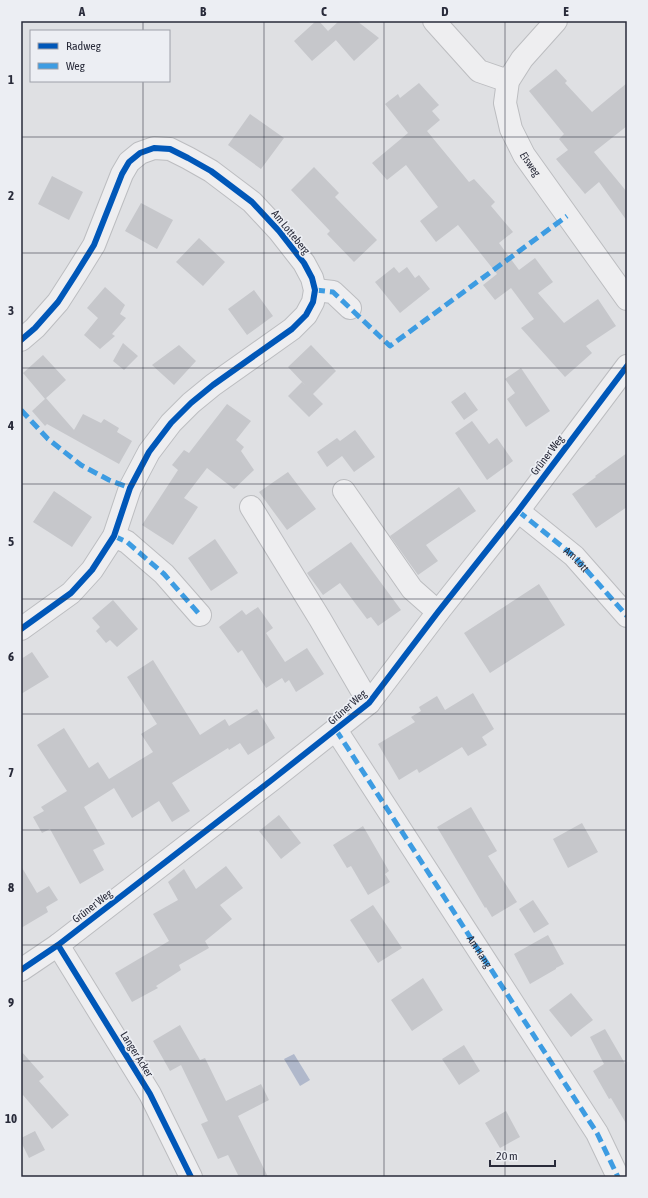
<svg xmlns="http://www.w3.org/2000/svg" width="648" height="1198" viewBox="0 0 648 1198" font-family="'Asap Condensed',sans-serif">
  <style>
    .water { fill: #b0b8cb }
    .building { fill: #c6c7cb }
    .lines { fill: none; stroke-linecap: round; stroke-linejoin: round }
    .minor-casing { stroke: #bcbdc0; stroke-width: 24 }
    .minor { stroke: #eeeef0; stroke-width: 22 }
    .quiet { stroke: #3d9ce2; stroke-width: 5; stroke-dasharray: 10 5; stroke-linecap: butt }
    .cycleway-casing { stroke: #eceef3; stroke-width: 8 }
    .cycleway { stroke: #0057b8; stroke-width: 6 }
    .grid { fill: none; stroke: #292b3a; stroke-width: 1; stroke-opacity: 0.55 }
    .labels { text-anchor: middle; stroke-width: 3.5; stroke-linejoin: round; paint-order: stroke }
    .street-label { font-size: 11px; fill: #292b3a; stroke: #eceef3 }
    .neatline { fill: none; stroke: #292b3a; stroke-width: 1.5 }
    .grid-label { font-size: 13px; text-anchor: middle; font-weight: bold; fill: #292b3a }
  </style>
  <rect width="100%" height="100%" fill="#dfe0e3"/>
  <path class="water" d="M294,1054L310,1080L300,1086L284,1059Z"/>
  <path class="building" d="M316,21H319L336,40L312,61L294,41Z
    M339,21H357L379,38L354,61L328,31Z
    M556,69L567,81L565,83L592,112L627,83V126L594,152L627,192V221L599,182L585,194L556,159L568,150L559,139L564,134L529,91Z
    M419,83L439,105L432,111L440,120L427,131L469,182L474,179L495,202L491,206L513,232L499,243L519,270L535,258L553,282L538,293L564,323L598,299L616,326L586,346L592,353L565,377L521,328L534,319L511,288L495,300L483,285L497,274L458,225L436,242L420,221L438,207L406,165L387,180L372,163L408,133L385,104L398,94L400,98Z
    M250,114L284,138L261,169L228,145Z
    M314,167L339,193L335,197L377,240L354,262L327,234L330,231L291,190Z
    M52,176L83,192L69,220L38,204Z
    M141,203L173,220L157,249L125,231Z
    M199,238L225,262L203,286L176,262Z
    M394,267L399,273L407,267L415,278L419,275L430,289L400,313L375,282Z
    M105,287L125,305L120,314L126,318L112,334L115,336L100,349L84,335L98,318L87,308Z
    M254,290L273,316L247,335L228,309Z
    M123,343L138,356L124,370L113,361Z
    M179,345L196,361L174,385L152,365Z
    M311,345L336,371L313,394L323,404L309,417L288,396L302,382L305,385L288,367Z
    M43,355L66,380L45,399L23,373Z
    M521,368L550,411L526,427L507,399L515,393L505,379Z
    M465,392L478,410L464,420L451,402Z
    M46,398L74,430L83,414L101,423L104,419L119,428L117,432L132,441L119,464L47,424L45,426L32,411Z
    M227,404L251,421L236,440L244,447L241,451L254,470L234,489L207,468L184,498L198,507L173,545L142,525L178,470L172,465L184,450L189,453Z
    M472,421L489,444L497,438L513,461L487,480L455,433Z
    M355,430L375,457L354,472L342,456L327,467L317,452L337,438L340,441Z
    M627,453V507L596,528L572,494L596,477L595,476Z
    M288,472L316,509L287,530L259,492Z
    M459,487L476,511L426,545L438,561L418,575L390,536Z
    M54,491L92,517L72,547L33,522Z
    M215,539L238,573L211,591L188,558Z
    M351,542L401,610L378,626L371,617L367,619L340,583L323,595L307,573Z
    M539,584L565,625L490,673L464,633Z
    M113,600L138,629L117,647L110,640L106,643L96,631L100,627L92,618Z
    M258,607L273,628L266,633L285,662L307,648L324,674L296,692L289,680L285,683L282,678L266,688L242,650L238,653L219,627L242,610L246,615Z
    M32,652L49,677L21,694V659Z
    M153,660L200,735L225,719L229,726L257,709L275,738L248,755L240,743L229,750L228,748L172,783L190,811L172,822L159,801L132,818L114,788L84,807L105,844L93,850L104,870L80,884L50,829L42,833L33,817L44,811L41,807L67,791L37,745L64,728L89,768L98,762L109,779L153,752L141,734L157,724L127,677Z
    M473,693L494,729L482,737L487,745L468,756L462,747L419,773L417,769L399,780L378,744L415,722L411,717L421,711L419,707L437,696L445,710Z
    M471,807L497,851L488,856L517,902L492,917L486,907L485,908L437,827Z
    M279,815L301,843L281,859L259,831Z
    M582,823L598,852L568,868L553,839Z
    M363,826L389,871L385,874L390,882L368,895L351,866L347,868L333,845Z
    M21,866L37,893L49,886L58,900L46,907L48,912L21,928Z
    M226,866L243,888L220,905L232,919L205,941L209,948L179,965L181,970L156,986L158,988L132,1002L115,973L169,941L153,914L178,900L168,882L184,869L196,889Z
    M533,900L549,924L534,933L519,909Z
    M373,905L402,948L378,963L350,920Z
    M548,935L564,964L556,968V969L530,984L514,954Z
    M423,978L443,1010L412,1031L391,1000Z
    M571,993L593,1020L571,1037L549,1010Z
    M180,1025L200,1060L205,1058L226,1101L261,1084L269,1100L238,1116L268,1177H239L228,1155L218,1159L201,1124L208,1121L181,1065L170,1071L153,1041Z
    M605,1029L627,1067V1125L611,1098L609,1099L593,1071L604,1064L590,1037Z
    M464,1045L480,1071L459,1085L442,1059Z
    M21,1051L44,1077L39,1081L69,1115L52,1129L23,1095L21,1097Z
    M506,1111L520,1137L500,1148L485,1123Z
    M35,1131L45,1150L29,1158L21,1142V1138Z"/>
  <g class="lines">
    <defs>
      <g id="minor">
        <path d="M434,21L479,71L508,81"/>
        <path id="s1" d="M556,21L522,59L508,81L505,103L511,129L524,155L627,299"/>
        <path d="M315,290L333,292L350,308"/>
        <path d="M21,340L35,328L58,302L76,274L94,245L122,174L129,162L140,153L154,148L170,149L188,158L211,171L252,202L279,231L304,263L312,278L315,290L313,302L306,315L292,329L213,385L191,403L171,423L149,452L130,488L114,536L92,570L71,593L21,629"/>
        <path d="M344,491L412,589L438,612"/>
        <path d="M251,507L320,619L369,703"/>
        <path id="s2" d="M518,511L574,556L627,616"/>
        <path d="M114,536L127,542L164,574L200,615"/>
        <path id="s3" d="M336,730L597,1133L618,1177"/>
        <path d="M58,945L150,1094L191,1177"/>
        <path d="M21,970L58,945L273,779L369,703L438,612L518,511L627,366"/>
      </g>
    </defs>
    <use href="#minor" class="minor-casing"/>
    <use href="#minor" class="minor"/>
    <path class="quiet" d="M315,290L333,292L390,346L567,216
      M21,410L48,439L81,465L109,480L130,488
      M518,511L574,556L627,616
      M114,536L127,542L164,574L200,615
      M336,730L597,1133L618,1177"/>
    <defs>
      <path id="cycleway" d="M21,340L35,328L58,302L76,274L94,245L122,174L129,162L140,153L154,148L170,149L188,158L211,171L252,202L279,231L304,263L312,278L315,290L313,302L306,315L292,329L213,385L191,403L171,423L149,452L130,488L114,536L92,570L71,593L21,629
        M58,945L150,1094L191,1177
        M21,970L58,945L273,779L369,703L438,612L518,511L627,366"/>
    </defs>
    <use href="#cycleway" class="cycleway-casing"/>
    <use href="#cycleway" class="cycleway"/>
  </g>
  <path class="grid" d="M143,21V31M264,21V1177M384,21V1177M505,21V1177M143,81V1177M21,137H627M21,253H627M21,368H627M21,484H627M21,599H627M21,714H627M21,830H627M21,945H627M21,1061H627"/>
  <g class="labels">
    <g class="street-label">
      <text dy="4" stroke="none"><textPath href="#s1" startOffset="166">Eisweg</textPath></text>
      <text transform="translate(291 232) rotate(51)" y="4">Am Lotteberg</text>
      <text transform="translate(547 455) rotate(-53)" y="4">Grüner Weg</text>
      <text dy="4" stroke="none"><textPath href="#s2" startOffset="76">Am Lött</textPath></text>
      <text transform="translate(347 707) rotate(-41)" y="4">Grüner Weg</text>
      <text transform="translate(92 906) rotate(-38)" y="4">Grüner Weg</text>
      <text dy="4" stroke="none"><textPath href="#s3" startOffset="264">Am Hang</textPath></text>
      <text transform="translate(137 1054) rotate(58)" y="4">Langer Acker</text>
    </g>
  </g>
  <rect width="648" height="1198" fill="none" stroke="#eceef3" stroke-width="44"/>
  <rect x="30" y="30" width="140" height="52" fill="#eceef3" stroke="#9ea0a9"/>
  <rect x="38" y="43" width="20" height="6" fill="#0057b8" stroke="#9ea0a9"/>
  <text x="66" y="50" font-size="12" fill="#292b3a">Radweg</text>
  <rect x="38" y="63" width="20" height="6" fill="#3d9ce2" stroke="#9ea0a9"/>
  <text x="66" y="70" font-size="12" fill="#292b3a">Weg</text>
  <path d="M490 1160v6h65v-6" fill="none" stroke="#292b3a" stroke-width="2"/>
  <text x="496" y="1160" font-size="12" fill="#292b3a" stroke="#eceef3" stroke-width="3" paint-order="stroke">20 m</text>
  <rect x="22" y="22" width="604" height="1154" class="neatline"/>
  <g class="grid-label">
    <text x="82" y="16">A</text>
    <text x="203" y="16">B</text>
    <text x="324" y="16">C</text>
    <text x="445" y="16">D</text>
    <text x="566" y="16">E</text>
    <text x="11" y="84">1</text>
    <text x="11" y="200">2</text>
    <text x="11" y="315">3</text>
    <text x="11" y="430">4</text>
    <text x="11" y="546">5</text>
    <text x="11" y="661">6</text>
    <text x="11" y="777">7</text>
    <text x="11" y="892">8</text>
    <text x="11" y="1007">9</text>
    <text x="11" y="1123">10</text>
  </g>
</svg>
